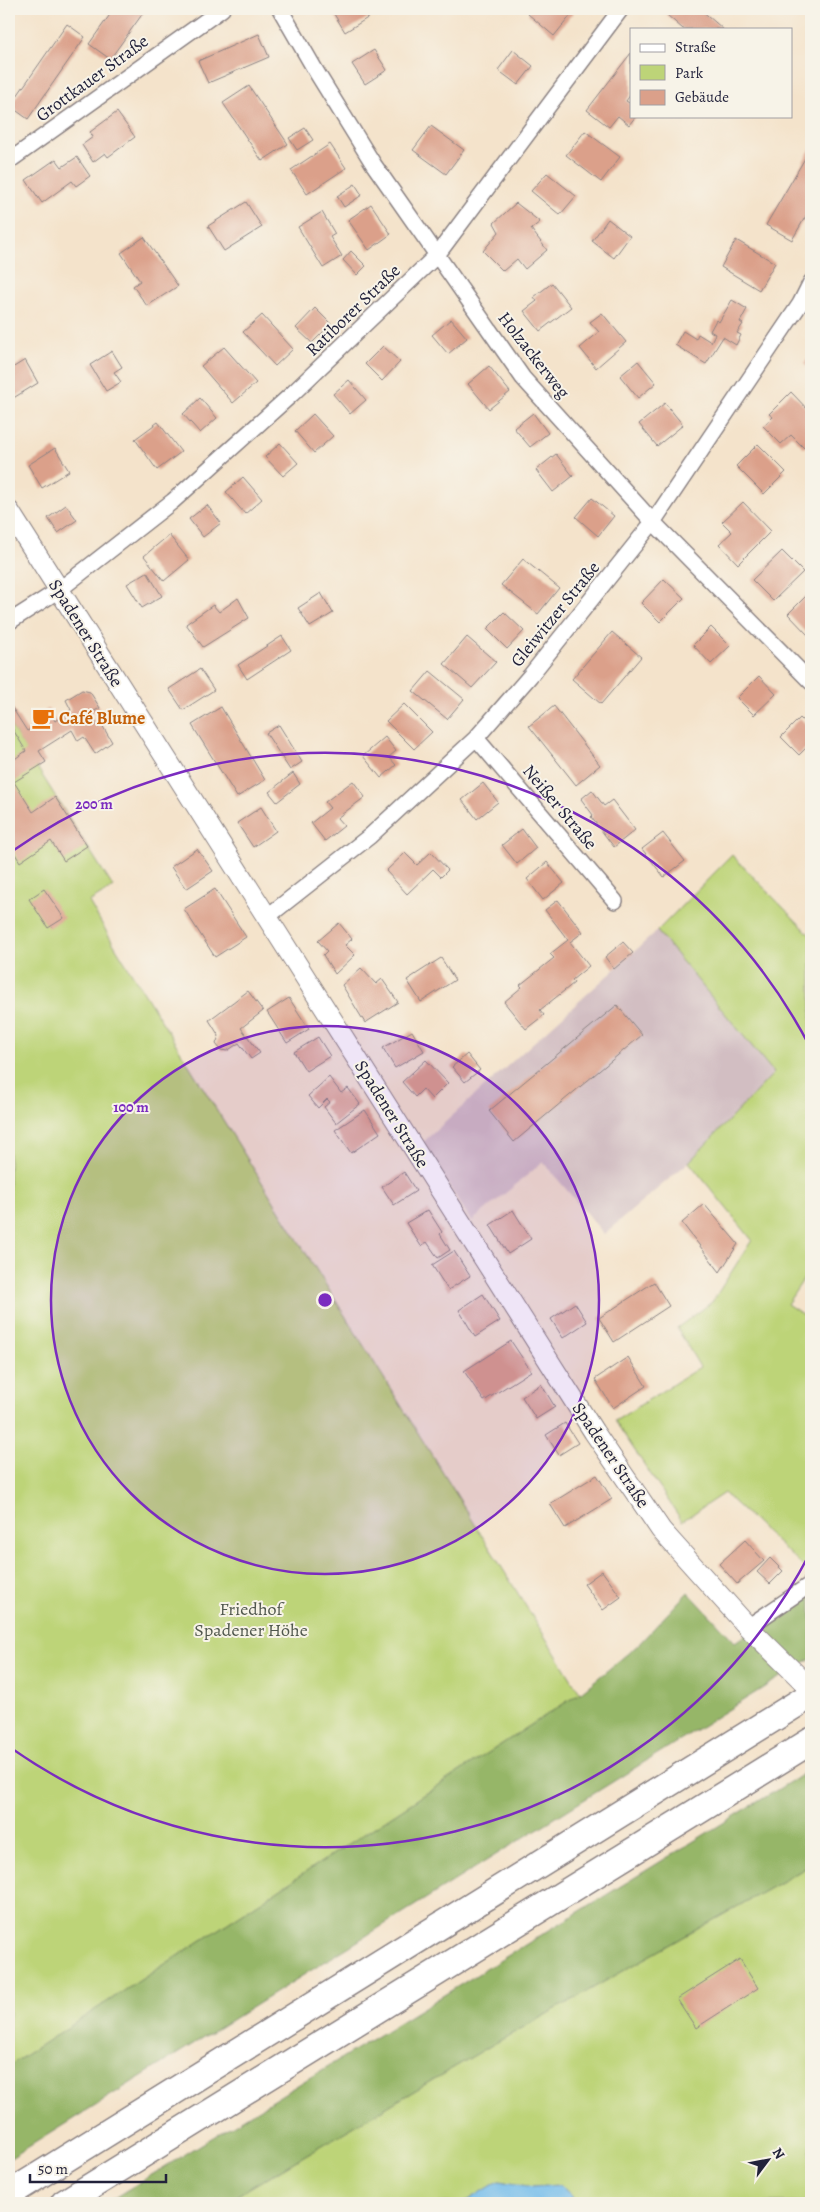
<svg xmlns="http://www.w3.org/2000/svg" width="820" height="2212" viewBox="0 0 820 2212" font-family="Alegreya,serif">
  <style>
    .industrial { fill: #d2bec2 }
    .green { fill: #bdd478; stroke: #707b5a }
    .forest { fill: #96b668; stroke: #5c6c52 }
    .water { fill: #72bceb; stroke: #4a6f93 }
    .building { fill: #dba08a }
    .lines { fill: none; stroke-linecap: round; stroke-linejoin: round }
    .street-casing { stroke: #8b8283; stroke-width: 18 }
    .secondary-casing { stroke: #8b8283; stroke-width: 22 }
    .highway-casing { stroke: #8b8283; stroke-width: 29 }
    .street { stroke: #fff; stroke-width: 15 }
    .secondary { stroke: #fff; stroke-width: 20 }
    .highway { stroke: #fff; stroke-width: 26 }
    .ring { fill: none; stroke: #7b2cbf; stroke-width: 2.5 }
    .labels { text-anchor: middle; stroke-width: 4; stroke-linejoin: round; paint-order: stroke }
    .street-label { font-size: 18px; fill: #22223b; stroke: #f7f3e8 }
    .food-label { font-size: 18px; font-weight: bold; fill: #c56008; stroke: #f7f3e8; text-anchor: start }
    .park-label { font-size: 18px; fill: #50574d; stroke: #f7f3e8 }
    .centre { fill: #7b2cbf; stroke: #f7f3e8; stroke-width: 2.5 }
    .ring-label { font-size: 15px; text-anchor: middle; font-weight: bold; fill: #7b2cbf; stroke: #f7f3e8; stroke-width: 4; stroke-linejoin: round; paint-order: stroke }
  </style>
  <rect width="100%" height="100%" fill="#f7f3e8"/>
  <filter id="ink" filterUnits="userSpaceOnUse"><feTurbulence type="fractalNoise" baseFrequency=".02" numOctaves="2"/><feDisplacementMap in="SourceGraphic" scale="10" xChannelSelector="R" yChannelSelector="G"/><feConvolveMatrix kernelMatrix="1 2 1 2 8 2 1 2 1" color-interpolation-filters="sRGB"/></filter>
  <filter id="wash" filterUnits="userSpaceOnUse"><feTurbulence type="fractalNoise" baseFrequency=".0096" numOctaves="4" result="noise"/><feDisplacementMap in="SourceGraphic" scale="20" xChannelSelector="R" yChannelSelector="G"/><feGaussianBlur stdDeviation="1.12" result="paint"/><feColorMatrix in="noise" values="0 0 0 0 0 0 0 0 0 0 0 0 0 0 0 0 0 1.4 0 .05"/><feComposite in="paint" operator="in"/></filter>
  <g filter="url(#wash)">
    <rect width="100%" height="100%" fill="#f4e3cb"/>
    <path class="industrial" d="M657,931L774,1073L689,1162L604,1234L543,1162L472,1221L421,1144Z"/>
    <path class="green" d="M9,723L113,887L89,902L116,948L580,1693L9,2066Z
      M732,855L811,936V1268L787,1304L811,1320V1574L724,1493L682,1521L615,1421L700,1367L677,1328L712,1302L752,1240L689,1162L774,1073L657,931Z
      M811,1865V2203H574L572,2196L560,2185L533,2187L499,2181L464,2203H224L492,2045Z"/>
    <path class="forest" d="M811,1590V1658L9,2159V2066L580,1693L638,1645L688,1592L735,1642Z
      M811,1769V1865L492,2045L224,2203H106Z"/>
    <path class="water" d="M499,2181L533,2187L560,2185L572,2196L574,2203H464Z"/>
    <g id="blocks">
      <path class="building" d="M114,9H146L110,59L89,44Z
        M342,9H382L345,32L334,14Z
        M532,9H576L554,36L528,14Z
        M672,9H700L723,29H683L667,15Z
        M67,24L85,37L28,119L10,106Z
        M259,34L269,57L208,83L198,61Z
        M374,50L387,70L365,84L352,64Z
        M513,50L533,66L518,85L498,70Z
        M631,53V94L626,101L631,104V116H636L629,125L618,116L609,127L587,110Z
        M249,86L288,144L262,161L223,103Z
        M117,112L135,137L108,157L105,153L93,162L82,145L93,137L90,132Z
        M431,126L464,150L446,174L413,150Z
        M305,128L313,140L297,150L289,138Z
        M585,131L620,157L601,182L566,155Z
        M330,144L346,168L307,194L291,170Z
        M811,148V207L792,240L766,225Z
        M77,157L90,176L76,186L72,181L42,203L26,180L56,159L62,167Z
        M547,173L576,196L560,215L531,191Z
        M355,184L362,195L344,207L337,196Z
        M246,202L262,227L224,251L208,226Z
        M516,203L540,222L531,229L547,250L525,269L517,259L503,271L483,251L499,232L494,223Z
        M371,204L391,234L369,250L348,220Z
        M322,212L335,234L330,237L342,256L323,268L298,227Z
        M608,219L630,236L614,258L592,241Z
        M144,237L178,286L147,306L133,286L140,281L121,253Z
        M736,240L775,263L759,290L721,267Z
        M351,251L366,266L357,275L343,260Z
        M552,283L571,307L540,331L524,311L537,301L534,297Z
        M732,300L747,309L740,322L743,324L737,333L741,335L736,345L723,337L706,364L675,345L683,331L696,339L698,334L711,342L715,334L710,331L716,320L719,322Z
        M315,308L331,324L312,343L296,328Z
        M602,313L626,342L596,368L580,348L599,332L590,322Z
        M262,315L293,349L275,366L243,332Z
        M451,319L467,338L448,354L432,335Z
        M383,346L400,362L382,381L365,364Z
        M224,347L256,383L233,403L201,366Z
        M112,351L122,367L114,372L121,382L106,391L90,365Z
        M811,356V371L804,363Z
        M25,360L38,383L10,400L9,370Z
        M638,361L656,383L638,398L620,376Z
        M489,366L510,392L489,409L468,384Z
        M349,380L366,400L350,414L333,394Z
        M791,392L811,413V441L804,448L791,435L781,444L763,426L773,417L769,414Z
        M200,398L217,418L200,433L183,414Z
        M665,403L683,425L657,446L639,424Z
        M533,413L548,433L530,447L514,428Z
        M313,414L333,436L314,453L295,431Z
        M158,422L181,452L157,470L135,439Z
        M280,443L298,463L283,476L265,457Z
        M758,444L786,472L764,494L736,466Z
        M55,448L69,471L42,488L28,465Z
        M556,454L573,476L553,492L536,470Z
        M243,477L262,499L245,514L226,492Z
        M592,498L614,516L598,536L576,517Z
        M743,502L771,531L738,564L719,544L732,532L722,522Z
        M66,505L77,520L58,533L48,518Z
        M207,505L221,523L203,537L189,519Z
        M169,535L189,560L164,581L144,556Z
        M782,551L803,572L773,601L752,580Z
        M523,559L559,588L538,614L501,585Z
        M147,572L162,596L142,608L127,584Z
        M664,579L684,598L660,622L641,603Z
        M811,591V631L808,635L788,614Z
        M321,593L333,613L310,627L298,608Z
        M238,598L249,618L203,647L186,624L213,605L219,612Z
        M504,612L524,631L507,649L487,629Z
        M711,627L730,646L711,664L693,645Z
        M612,632L641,657L601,704L572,679Z
        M282,636L291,650L247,679L238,665Z
        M467,637L496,662L472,688L444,664Z
        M200,669L214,690L183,710L169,689Z
        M430,671L464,699L447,719L413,691Z
        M759,676L776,694L754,715L737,698Z
        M82,690L90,692L100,708L89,714L98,727L102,725L112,742L95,754L84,737L78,741L72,730L39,751L46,762L14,782L33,812L55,797L87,846L64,861L51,841L20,862L9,844V763L26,751L9,723V703L27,731L36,726L32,719L48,709L55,721L71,710L66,700Z
        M404,704L432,732L414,749L386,721Z
        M554,706L600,765L576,785L529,726Z
        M221,707L265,780L237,797L192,725Z
        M800,718L811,729V743L799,755L781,737Z
        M279,725L302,762L290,770L266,733Z
        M385,737L396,751L389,757L396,765L381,778L363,756Z
        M293,773L300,784L277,802L269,792Z
        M353,781L365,797L337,818L344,826L325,841L311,823L330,808L325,802Z
        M483,783L498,802L477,819L462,800Z
        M592,790L604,806L612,800L635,830L614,847L591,817L593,815L581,799Z
        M261,807L276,831L253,847L237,823Z
        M522,829L536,848L517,864L502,845Z
        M663,833L685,861L664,877L642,849Z
        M197,849L213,871L186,889L171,867Z
        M431,852L448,870L441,877L433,869L407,894L386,871L405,853L417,865Z
        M547,862L564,883L543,900L527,879Z
        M44,889L64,918L48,928L29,899Z
        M215,889L246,937L215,957L184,909Z
        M558,900L583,932L570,942L589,966L572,980L574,983L540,1010L544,1015L526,1029L504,1002L522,987L520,985L554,958L550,954L568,940L545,910Z
        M339,923L352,939L345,945L355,955L335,974L323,955L327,951L318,941Z
        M623,942L633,953L614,969L605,957Z
        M441,958L455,980L421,1002L407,980Z
        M361,968L376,984L382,979L398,1002L365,1023L342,985Z
        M248,991L263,1011L241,1028L260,1053L251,1059L239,1043L227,1051L221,1050L216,1044L219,1036L209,1020Z
        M289,998L309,1029L287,1043L267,1012Z
        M617,1005L642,1035L514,1142L489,1111Z
        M412,1031L424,1051L395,1068L383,1048Z
        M318,1037L330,1056L306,1071L294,1052Z
        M467,1054L480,1070L465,1082L452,1067Z
        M426,1060L448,1083L432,1099L423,1089L415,1097L402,1082Z
        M329,1077L341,1093L348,1088L360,1104L336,1123L324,1107L330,1102L327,1099L318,1108L308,1096Z
        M365,1110L380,1133L351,1153L335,1130Z
        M404,1172L416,1191L394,1205L382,1187Z
        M704,1204L738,1244L720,1272L682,1223Z
        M428,1210L442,1232L440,1234L450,1250L438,1258L427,1242L421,1246L406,1223Z
        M513,1210L531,1239L508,1254L490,1225Z
        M454,1251L470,1276L448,1290L432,1265Z
        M654,1282L669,1306L614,1342L599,1318Z
        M483,1294L500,1321L475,1337L459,1310Z
        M575,1303L587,1322L563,1338L551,1319Z
        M511,1341L531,1371L484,1401L464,1371Z
        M628,1357L646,1386L613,1408L595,1379Z
        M541,1384L555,1407L536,1419L522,1397Z
        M565,1423L578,1443L559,1455L546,1435Z
        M597,1475L612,1499L565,1528L550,1504Z
        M745,1540L764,1561L737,1584L719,1564Z
        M770,1558L783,1571L770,1584L757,1572Z
        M602,1571L621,1597L603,1610L584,1584Z
        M740,1959L758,1988L696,2028L677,1999Z"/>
    </g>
  </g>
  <g filter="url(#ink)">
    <use href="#blocks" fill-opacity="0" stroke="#8b8283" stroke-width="1"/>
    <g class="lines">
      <defs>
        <path id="street" d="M280,9L317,73L374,165L523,378L653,522L811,682
          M9,161L222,9
          M9,622L59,590L173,501L292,394L437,255L621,9
          M476,738L615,901
          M267,917L370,836L476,738L530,676L653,522L800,304L811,282
          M748,1627L811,1584"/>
        <path id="secondary" d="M9,511L594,1432L661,1530L748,1627L811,1689"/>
        <path id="highway" d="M9,2194L811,1695
          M64,2203L811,1741"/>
      </defs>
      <use href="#street" class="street-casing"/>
      <use href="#secondary" class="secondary-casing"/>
      <use href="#highway" class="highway-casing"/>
      <use href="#street" class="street"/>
      <use href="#secondary" class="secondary"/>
      <use href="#highway" class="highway"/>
    </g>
  </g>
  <circle cx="325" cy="1300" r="274" fill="#7b2cbf" fill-opacity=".12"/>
  <g class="ring">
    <circle cx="325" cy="1300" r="274"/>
    <path d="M810 1553A547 547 0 0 1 11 1748M11 852A547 547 0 0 1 810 1047"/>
  </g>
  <defs>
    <symbol id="cafe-bare" viewBox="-9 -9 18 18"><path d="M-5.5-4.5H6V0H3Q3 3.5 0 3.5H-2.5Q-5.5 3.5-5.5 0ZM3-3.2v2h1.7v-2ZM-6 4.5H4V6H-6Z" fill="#e8710a" stroke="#f7f3e8" stroke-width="2.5" paint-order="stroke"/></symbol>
  </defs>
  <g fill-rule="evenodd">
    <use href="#cafe-bare" x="27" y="702" width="32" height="32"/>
  </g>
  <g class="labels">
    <g class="street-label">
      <text transform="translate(92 78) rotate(-36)" y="6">Grottkauer Straße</text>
      <text transform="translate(353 310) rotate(-44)" y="6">Ratiborer Straße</text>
      <text transform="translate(534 355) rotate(52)" y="6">Holzackerweg</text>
      <text transform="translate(555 614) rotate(-51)" y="6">Gleiwitzer Straße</text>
      <text transform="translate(86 633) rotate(58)" y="6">Spadener Straße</text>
      <text transform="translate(560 807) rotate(50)" y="6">Neißer Straße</text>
      <text transform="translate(392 1114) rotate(58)" y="6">Spadener Straße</text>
      <text transform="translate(611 1455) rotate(56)" y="6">Spadener Straße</text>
    </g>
    <g class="food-label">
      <text x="59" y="724">Café Blume</text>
    </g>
    <g class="park-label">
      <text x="251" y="1615">Friedhof<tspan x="251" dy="21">Spadener Höhe</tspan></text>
    </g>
  </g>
  <circle cx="325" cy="1300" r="8" class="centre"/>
  <g class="ring-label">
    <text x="94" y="809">200 m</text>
    <text x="131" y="1112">100 m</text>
  </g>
  <rect width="820" height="2212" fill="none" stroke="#f7f3e8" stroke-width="30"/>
  <rect x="630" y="28" width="162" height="90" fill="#f7f3e8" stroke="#a29fa3"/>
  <rect x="640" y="44" width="25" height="8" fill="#ffffff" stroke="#a29fa3"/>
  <text x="675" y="52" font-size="15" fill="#22223b">Straße</text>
  <rect x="640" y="65" width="25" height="15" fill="#bdd478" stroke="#a29fa3"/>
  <text x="675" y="78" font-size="15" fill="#22223b">Park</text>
  <rect x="640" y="90" width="25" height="15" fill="#dba08a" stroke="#a29fa3"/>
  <text x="675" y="102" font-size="15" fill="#22223b">Gebäude</text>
  <g transform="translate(768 2160) rotate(58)" stroke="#f7f3e8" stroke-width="4" paint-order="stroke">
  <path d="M0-4L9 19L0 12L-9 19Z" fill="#22223b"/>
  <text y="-8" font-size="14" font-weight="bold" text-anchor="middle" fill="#22223b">N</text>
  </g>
  <path d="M30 2174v8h136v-8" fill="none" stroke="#22223b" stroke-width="2.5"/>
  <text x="38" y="2174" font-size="15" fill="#22223b" stroke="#f7f3e8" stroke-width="4" paint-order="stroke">50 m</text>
</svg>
